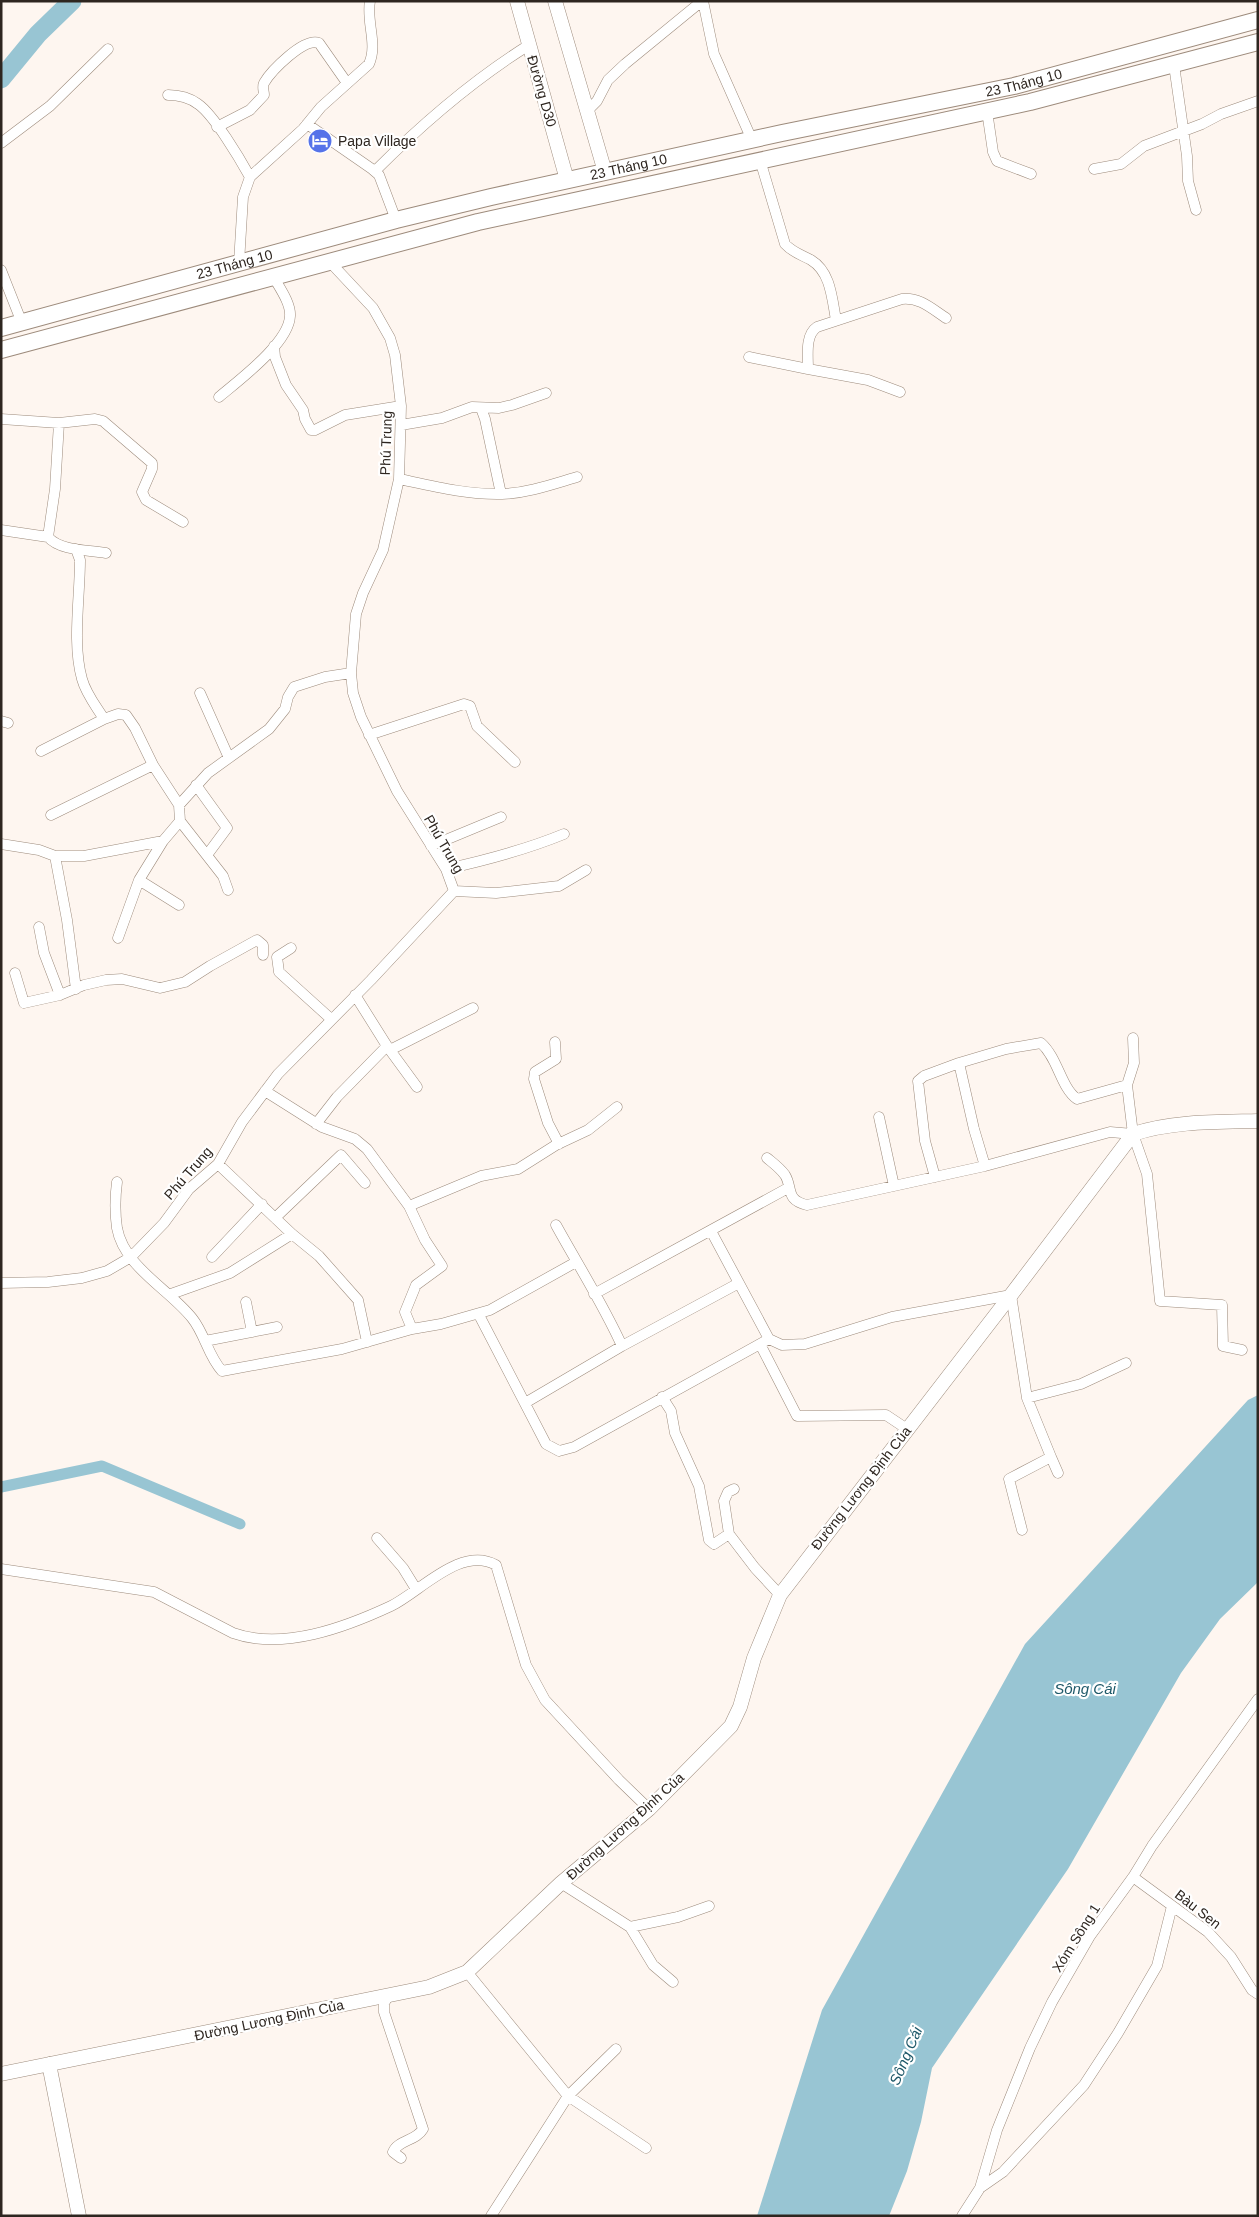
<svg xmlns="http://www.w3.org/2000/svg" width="1259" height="2217" viewBox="0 0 1259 2217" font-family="Arial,sans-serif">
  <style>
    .water { fill: #98c5d3 }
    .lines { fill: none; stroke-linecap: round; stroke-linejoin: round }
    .canal { stroke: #98c5d3; stroke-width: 11 }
    .river { stroke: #98c5d3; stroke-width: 19 }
    .minor-casing { stroke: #9d8b7c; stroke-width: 11 }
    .tertiary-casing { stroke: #9d8b7c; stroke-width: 15 }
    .primary-casing { stroke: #9d8b7c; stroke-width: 18 }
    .minor { stroke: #fff; stroke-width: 10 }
    .tertiary { stroke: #fff; stroke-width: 14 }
    .primary { stroke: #fff; stroke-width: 16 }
    .labels { text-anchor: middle; stroke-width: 4.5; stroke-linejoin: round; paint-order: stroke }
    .street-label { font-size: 14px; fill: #2e2620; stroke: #fff }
    .poi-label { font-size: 14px; fill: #2e2620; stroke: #fff; text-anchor: start }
    .water-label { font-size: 15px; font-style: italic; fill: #1f5969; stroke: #fff }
  </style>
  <rect width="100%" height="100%" fill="#fef6f0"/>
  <path class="water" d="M1258,1395V1582L1220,1619L1181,1673L1068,1869L932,2068L921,2122L907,2171L889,2216H757L822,2010L1025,1644L1248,1400Z"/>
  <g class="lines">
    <path class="canal" d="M1,1487L102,1466L240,1524"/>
    <path class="river" d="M1,79L38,34L72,1"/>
    <defs>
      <path id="minor" d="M703,1L714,54L752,140
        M1174,65L1187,156L1188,181L1196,210
        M168,95C178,95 190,98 198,104C214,115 240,159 250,177
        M587,111L597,101L608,80L625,64L702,1
        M987,111L993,152L997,161L1031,174
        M307,124L372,169L379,175L396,220
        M217,127L250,110L264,95C264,91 262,87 264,83C271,71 304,37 319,43L347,83
        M1,143L50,106L108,49
        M760,160L785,244C792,252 802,255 811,260C831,272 832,299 836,320
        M1094,169L1121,164L1144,146L1202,124L1221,114L1258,101
        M375,171C422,124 473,80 529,45
        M239,263L243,197L250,177L303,129L321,107L369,64C378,44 366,22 370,1
        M1,270L22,323
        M274,346L275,357L286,385L303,410L305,419L311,430H315L345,415L401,406
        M749,357L808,369C808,355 805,335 817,327L902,299C920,297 932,309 946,318
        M808,369L868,380L900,392
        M219,397C239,380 289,343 290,316C291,303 279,287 273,276
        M481,408L485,419L501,494
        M1,419L59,423L95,419L103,421L152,463V469L142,492L146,500L183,522
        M59,423L55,489L48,537C60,551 89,550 106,553
        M401,425L442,418L472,407L499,408L512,405L546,393
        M399,479C432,486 468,495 502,494C528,493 553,484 577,477
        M1,530L48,537
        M76,549L80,560C80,597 72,644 82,679C86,694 96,706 104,719L118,714L126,715L135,728L153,765
        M200,693L229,758
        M1,721L8,723
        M369,735L464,704L470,706L477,726L515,762
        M41,751L104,719
        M196,785L227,828L207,855
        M51,815L153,765L179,805
        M180,821L223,876L228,890
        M1,844L39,850L55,856H84L163,841L180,821L179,805L208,773L269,729L285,709L288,697L294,687L325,677L351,673
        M431,846L501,817
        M55,856L67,920L76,989
        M446,869C487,860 525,850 564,834
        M139,880L179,905
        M454,891L496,893L559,886L586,870
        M39,927L44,953L60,995
        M118,938L139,880L163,841
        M291,948L277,957L279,972L331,1019
        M15,973L24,1003L60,995L84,985L106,980L122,979L160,988L185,982L210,966L257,940L263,945V955
        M355,995L387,1046L417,1087
        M1133,1038L1134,1063L1127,1085L1133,1134L1147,1174L1160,1301L1222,1305L1223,1346L1242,1350
        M555,1042L556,1059L535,1072L534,1079L548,1123L559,1144
        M390,1050L473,1008
        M959,1063L1006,1049L1041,1043C1058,1058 1061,1088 1077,1099L1127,1085
        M265,1091L322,1127L355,1139L367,1149L409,1206L481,1176L518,1169L556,1145L588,1130L617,1107
        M879,1117L894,1186
        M316,1124L337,1097L387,1046
        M767,1158C773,1163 780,1168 785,1175C793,1188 785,1200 807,1205L985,1166L1110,1132L1133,1134
        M218,1164L292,1234L319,1256L358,1300L367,1342
        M935,1177L925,1141L918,1081L924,1076L959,1063L974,1129L985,1166
        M117,1182C115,1197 115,1214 117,1228C124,1267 169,1289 192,1318C205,1334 208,1356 222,1371L342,1349L412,1329
        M409,1206L425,1240L442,1266L416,1285L405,1312L412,1329L441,1324L490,1310L576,1262
        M275,1218L341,1155L365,1183
        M556,1225C578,1265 603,1304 622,1346
        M711,1231L769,1339L782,1345L805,1344L892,1317L1011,1295L1027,1398L1051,1457L1009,1479L1022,1530
        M212,1257L262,1204
        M1,1283L48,1282L82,1278L107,1271L131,1257L164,1223L189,1189L218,1164L242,1122L278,1074L371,980L454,891L446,869L397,791L361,717L353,693L351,673L356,614L363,593L383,550L399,479L401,406L395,355L390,338L373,308L329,261
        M171,1294L230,1273L292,1234
        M594,1294L788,1188
        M246,1302L252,1332
        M479,1315L546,1444L559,1451L574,1447L769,1339
        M205,1341L277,1327
        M760,1344L797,1416L886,1415L907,1429
        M662,1397L671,1411L675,1433L699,1486L709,1540L714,1544L729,1534
        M1027,1398L1081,1384L1126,1363
        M525,1403L622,1346L739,1283
        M1051,1457L1058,1473
        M734,1489L728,1492L724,1501L729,1534L755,1568L780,1595
        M377,1538L403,1568L416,1589
        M1,1569L154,1592L233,1633C283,1651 346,1627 391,1606C420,1592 461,1545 496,1565L526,1665L545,1700L619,1780L649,1809
        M1133,1877L1208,1932L1231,1957L1252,1990L1258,1994
        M561,1883L630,1927L653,1965L673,1982
        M630,1927L678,1917L709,1906
        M467,1972L568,2096L491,2216
        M389,1995L384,2003V2012L423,2129C416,2141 398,2140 393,2152L401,2158
        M616,2049L568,2096L646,2148
        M980,2188L1003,2172L1084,2085L1118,2033L1157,1966L1172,1906
        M962,2216L980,2188L997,2130L1030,2048L1052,2002L1090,1936L1133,1877L1152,1846L1258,1699"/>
      <path id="tertiary" d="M517,1L567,180
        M555,1L605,172
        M49,2064L79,2216
        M1,2074L429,1987L467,1972L561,1883L649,1809L731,1726L740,1707L754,1658L780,1595L1011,1295L1133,1134C1172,1121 1217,1122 1258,1121"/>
      <g id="primary">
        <path id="s1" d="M1,328L396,220L491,197L782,133L1014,86L1258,20"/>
        <path d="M1,350L478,222L1030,102L1258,42"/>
      </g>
    </defs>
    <use href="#minor" class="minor-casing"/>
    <use href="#tertiary" class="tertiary-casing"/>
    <use href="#primary" class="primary-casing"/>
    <use href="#minor" class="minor"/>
    <use href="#tertiary" class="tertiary"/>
    <use href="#primary" class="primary"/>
  </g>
  <defs>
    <symbol id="hotel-disc" viewBox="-11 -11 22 22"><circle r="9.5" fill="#5673e9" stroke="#fff"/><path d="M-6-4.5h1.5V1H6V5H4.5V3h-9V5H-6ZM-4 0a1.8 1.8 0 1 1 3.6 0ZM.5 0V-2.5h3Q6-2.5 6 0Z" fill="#fff"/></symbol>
  </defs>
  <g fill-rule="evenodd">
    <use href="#hotel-disc" x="306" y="127" width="28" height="28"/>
  </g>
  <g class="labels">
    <g class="street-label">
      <text dy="5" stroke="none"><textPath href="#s1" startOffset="1052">23 Tháng 10</textPath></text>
      <text transform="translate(542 91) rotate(74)" y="5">Đường D30</text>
      <text dy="5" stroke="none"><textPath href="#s1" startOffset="648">23 Tháng 10</textPath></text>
      <text dy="5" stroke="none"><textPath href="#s1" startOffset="242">23 Tháng 10</textPath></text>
      <text transform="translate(386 443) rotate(-88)" y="5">Phú Trung</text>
      <text transform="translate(444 844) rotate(60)" y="5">Phú Trung</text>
      <text transform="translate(188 1173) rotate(-49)" y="5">Phú Trung</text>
      <text transform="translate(861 1488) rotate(-52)" y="5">Đường Lương Định Của</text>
      <text transform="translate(625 1826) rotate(-42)" y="5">Đường Lương Định Của</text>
      <text transform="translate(1198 1909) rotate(38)" y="5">Bàu Sen</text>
      <text transform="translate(1076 1938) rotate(-58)" y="5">Xóm Sông 1</text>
      <text transform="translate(269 2020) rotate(-12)" y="5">Đường Lương Định Của</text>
    </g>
    <g class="poi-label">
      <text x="338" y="146">Papa Village</text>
    </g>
    <g class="water-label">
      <text x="1085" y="1694">Sông Cái</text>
      <text transform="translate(906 2056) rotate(-67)" y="5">Sông Cái</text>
    </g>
  </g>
  <rect width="1259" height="2217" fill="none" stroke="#2e2620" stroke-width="5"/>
</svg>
